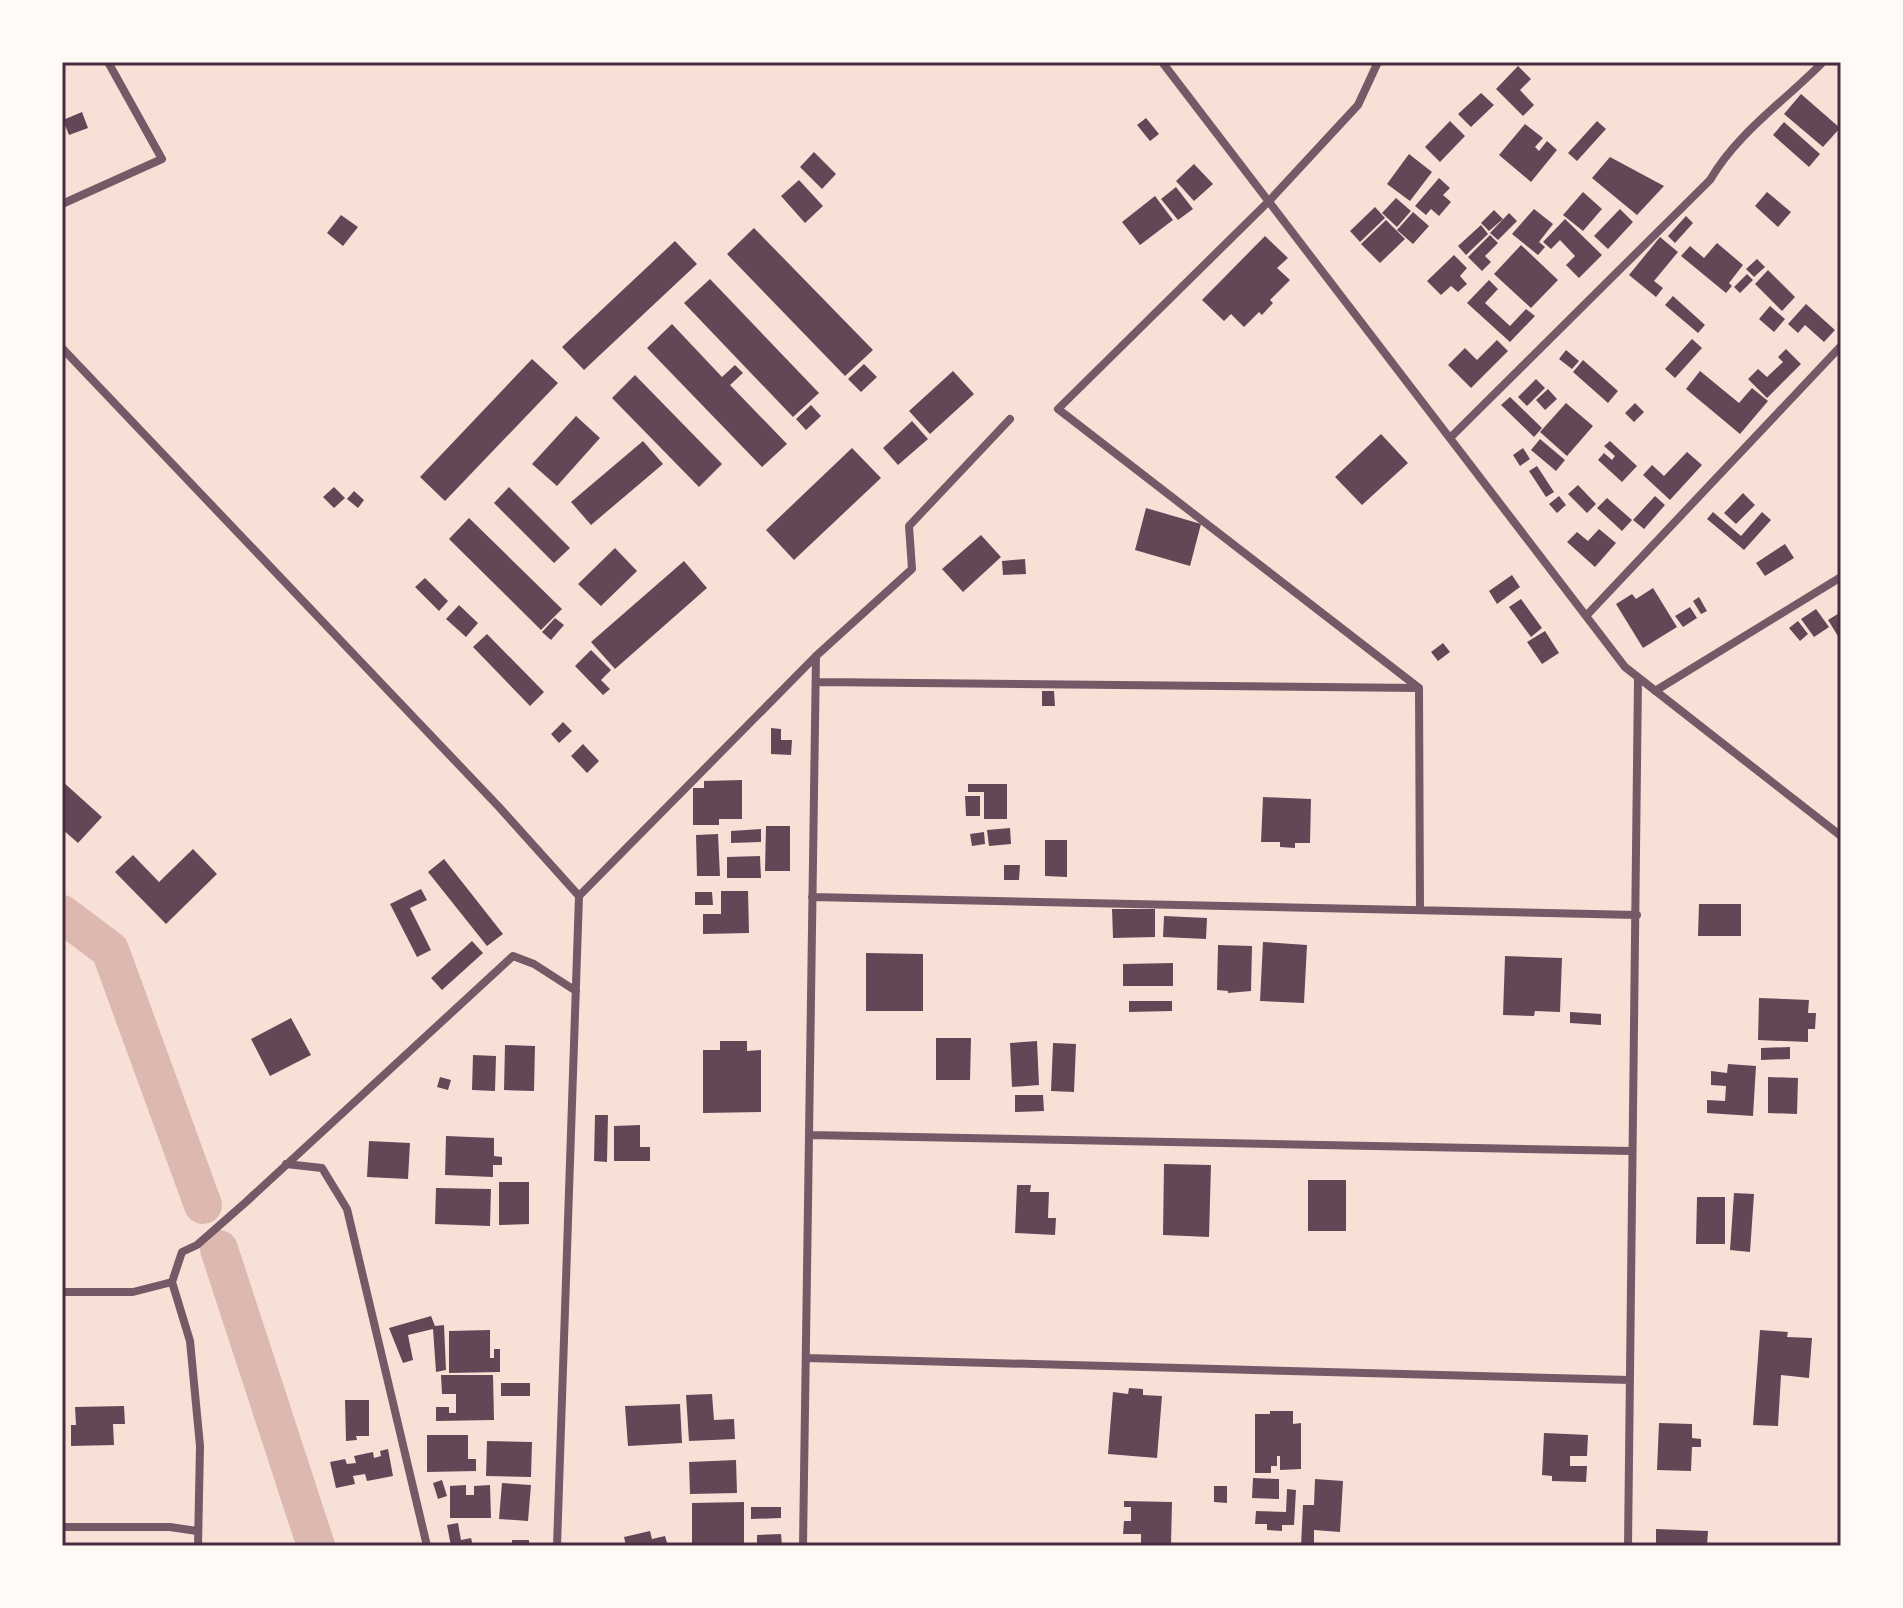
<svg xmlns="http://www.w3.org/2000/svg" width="1903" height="1608" viewBox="0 0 1903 1608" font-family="Karla,sans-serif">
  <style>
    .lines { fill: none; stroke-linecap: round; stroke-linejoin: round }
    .river { stroke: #dcb8b0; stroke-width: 38 }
    .building { fill: #644757 }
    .minor { stroke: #755966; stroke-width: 8 }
    .neatline { fill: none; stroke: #4a2c40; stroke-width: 3 }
  </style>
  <rect width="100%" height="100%" fill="#f7e1d7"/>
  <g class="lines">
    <path class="river" d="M62,914L110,950L203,1205
      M219,1249L316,1546"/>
  </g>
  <path class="building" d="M1518,66L1531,79L1520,90L1534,105L1523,116L1496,89Z
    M1481,93L1494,105L1471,127L1458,114Z
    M1801,94L1840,128L1823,147L1784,114Z
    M82,112L88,128L69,135L63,120Z
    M1146,118L1159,134L1150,141L1137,125Z
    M1450,121L1465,136L1440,162L1425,147Z
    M1597,121L1606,129L1577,161L1568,153Z
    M1784,122L1820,154L1809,167L1773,135Z
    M1525,124L1543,138L1535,147L1539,151L1547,141L1557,150L1531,182L1499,155Z
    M814,152L836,174L822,189L800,167Z
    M1409,154L1432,172L1410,201L1387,184Z
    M1610,157L1664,186L1637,215L1592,178Z
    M1194,164L1213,184L1194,201L1176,181Z
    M1439,178L1450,188L1443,195L1451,202L1439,216L1431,209L1426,215L1415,206Z
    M799,180L823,206L805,223L781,196Z
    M1176,187L1193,209L1178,220L1161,199Z
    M1583,192L1602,209L1583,231L1563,215Z
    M1767,192L1791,212L1778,227L1755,206Z
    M1155,196L1173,220L1140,245L1122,222Z
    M1396,198L1411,211L1397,227L1382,213Z
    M1375,207L1385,218L1360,242L1350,231Z
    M1534,209L1553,224L1539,242L1545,247L1538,255L1512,234Z
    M1620,209L1633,222L1608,249L1594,236Z
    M1494,210L1503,219L1489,231L1481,223Z
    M1413,212L1429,226L1413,244L1397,230Z
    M1509,213L1517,221L1498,240L1490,233Z
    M341,215L358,227L343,246L327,233Z
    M1686,216L1693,223L1675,243L1668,236Z
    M1565,219L1602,255L1579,278L1566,265L1575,256L1560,240L1551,249L1543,242Z
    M1386,220L1405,239L1380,263L1361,244Z
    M1481,225L1488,234L1466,255L1458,246Z
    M754,228L873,350L845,376L727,254Z
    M1490,235L1498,243L1485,256L1491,262L1482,271L1468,257Z
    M1265,236L1288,258L1277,268L1290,280L1270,300L1273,303L1262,315L1259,312L1244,327L1231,314L1224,321L1202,300Z
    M1660,237L1678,252L1654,281L1663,288L1656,297L1629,275Z
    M675,241L697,264L584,370L562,347Z
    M1717,243L1743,265L1729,283L1732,286L1726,293L1681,256L1690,246L1704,258Z
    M1521,245L1558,280L1531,308L1494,274Z
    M1454,255L1467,268L1460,276L1467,284L1458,292L1451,286L1441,295L1427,281Z
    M1757,259L1765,267L1754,277L1746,269Z
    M1768,270L1795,297L1782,311L1755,284Z
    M1747,274L1753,280L1740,293L1734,287Z
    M710,279L819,393L793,417L684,303Z
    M1489,280L1498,289L1485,303L1510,326L1526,309L1535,316L1510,342L1467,303Z
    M1673,296L1705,325L1698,333L1665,305Z
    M1806,304L1835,330L1824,342L1805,325L1798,333L1788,324Z
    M1770,306L1785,319L1774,332L1759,319Z
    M672,324L722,377L735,365L743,373L730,385L787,444L762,467L647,348Z
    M1692,339L1702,348L1675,378L1665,369Z
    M1497,340L1508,351L1471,388L1448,365L1465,348L1477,360Z
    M1786,349L1801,364L1767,398L1748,379L1758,369L1767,377L1783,362L1778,357Z
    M1566,350L1579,361L1572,369L1559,359Z
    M532,359L558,383L445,501L420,477Z
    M1583,360L1618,391L1608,403L1573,372Z
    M864,364L877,377L861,392L848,379Z
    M953,371L974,394L930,434L909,411Z
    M1700,371L1739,403L1752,388L1768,401L1740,434L1686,389Z
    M635,375L722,464L699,487L612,398Z
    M1536,379L1545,388L1527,406L1518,397Z
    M1548,389L1557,399L1545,410L1536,400Z
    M1510,397L1542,428L1534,437L1501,405Z
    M1566,403L1593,426L1567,456L1540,432Z
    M1635,403L1644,412L1634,422L1625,413Z
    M811,405L821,416L806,430L796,419Z
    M576,416L600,438L557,486L532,464Z
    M912,421L928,439L898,465L883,448Z
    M1381,434L1408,463L1362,505L1335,477Z
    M1540,439L1565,460L1556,471L1531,450Z
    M643,441L663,464L591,525L571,502Z
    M1610,441L1637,466L1622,482L1598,460L1604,453L1612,460L1615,456L1604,446Z
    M852,448L881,478L794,560L766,530Z
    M1523,448L1530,459L1520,466L1513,455Z
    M1687,452L1702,465L1670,500L1643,475L1652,465L1664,476Z
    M1537,466L1554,492L1546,497L1529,471Z
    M1578,485L1596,504L1587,513L1568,494Z
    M334,487L345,498L334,508L323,497Z
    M509,487L570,548L554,563L494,503Z
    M354,491L364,500L358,508L347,499Z
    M1743,493L1755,505L1736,524L1724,513Z
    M1559,496L1566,505L1557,513L1549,504Z
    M1655,496L1665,505L1644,529L1633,520Z
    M1607,498L1632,520L1622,531L1597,508Z
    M1146,508L1201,524L1190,566L1135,550Z
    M1713,512L1741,536L1762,512L1771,520L1744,550L1707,519Z
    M469,518L562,609L541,630L449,539Z
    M1599,529L1616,543L1595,567L1567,542L1577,532L1588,541Z
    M981,535L1001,557L963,592L942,569Z
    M1785,544L1794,558L1765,576L1756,563Z
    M615,548L637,571L601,606L578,584Z
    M1025,559L1026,574L1003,575L1002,561Z
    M684,561L707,588L615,669L591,642Z
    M1512,575L1520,587L1497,604L1489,591Z
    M425,578L448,601L439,611L415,587Z
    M1653,588L1677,627L1643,648L1616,604L1632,594L1636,599Z
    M1699,597L1707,611L1701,614L1693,601Z
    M1521,599L1542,628L1531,637L1509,607Z
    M459,605L478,623L466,637L446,619Z
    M1690,607L1697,618L1683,627L1675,616Z
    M1816,609L1829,627L1814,637L1801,619Z
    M1841,612V641L1828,620Z
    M555,618L564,625L551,640L542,632Z
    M1798,621L1808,634L1800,641L1789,628Z
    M1545,631L1559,653L1542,664L1527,642Z
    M487,634L544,692L530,706L473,647Z
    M1443,643L1450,652L1438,661L1431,652Z
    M591,650L611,670L601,680L610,689L603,695L575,666Z
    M1042,691H1054L1055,706H1042Z
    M563,722L572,731L559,743L551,734Z
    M771,728L781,729V740H792L791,755L771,754Z
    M583,744L599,761L587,773L571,756Z
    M742,780V819H719V825H693V788H704V781Z
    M62,781L102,817L78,843L62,829Z
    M968,784H1007V819H984V792H968Z
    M965,796H980V816H966Z
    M1263,797L1311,799L1310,843H1295V848L1280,847V842H1261Z
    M766,826H790V871H765Z
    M1010,828L1011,844L989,846L987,830Z
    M761,829V842L731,843V831Z
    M984,832L985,844L972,846L970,834Z
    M718,834L720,876H697L696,835Z
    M1045,840H1067V877L1045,876Z
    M193,849L217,874L166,924L115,872L133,855L159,882Z
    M760,856L761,878H727V857Z
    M444,859L503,934L487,946L428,872Z
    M1004,865H1020L1019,880H1004Z
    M421,889L427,900L410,908L431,950L417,957L390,904Z
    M721,891H748L749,933L703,934V914H721Z
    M695,892H712L713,905H695Z
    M1699,904H1741V936H1698Z
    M1112,909H1155V937L1113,938Z
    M1164,916L1207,918L1206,939L1163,937Z
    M472,941L483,953L442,990L431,978Z
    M1263,942L1307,945L1304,1003L1260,1001Z
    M1218,945L1252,946L1251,991L1228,993V991L1217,990Z
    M866,953L923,954V1011H866Z
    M1505,956L1562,958L1560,1012L1535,1011L1534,1016L1503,1015Z
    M1173,963V986H1123V964Z
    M1759,998L1809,1000L1808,1013H1816L1815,1029H1808V1042L1758,1040Z
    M1129,1001H1172V1011L1129,1012Z
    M1570,1012L1601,1014V1025L1570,1023Z
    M291,1018L311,1055L270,1076L251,1039Z
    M936,1038H971L970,1080H936Z
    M720,1041H747V1051L761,1050V1112L703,1113V1050H720Z
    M1037,1041L1039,1085L1012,1087L1010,1043Z
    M1053,1043L1076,1044L1074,1092L1051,1091Z
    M505,1045L535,1046L534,1091L504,1090Z
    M1790,1047V1059L1761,1060V1048Z
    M473,1055L496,1056L495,1091L472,1090Z
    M1728,1064L1756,1066L1753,1116L1707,1113V1100L1725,1101L1726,1086L1711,1085V1071L1727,1073Z
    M440,1077L451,1080L448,1090L437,1087Z
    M1768,1077L1798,1078L1797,1114L1768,1113Z
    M1015,1095H1043L1044,1111L1015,1112Z
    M595,1115H608L607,1162L594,1161Z
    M640,1125V1147H650V1161H614V1126Z
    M446,1136L494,1138V1156L502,1157V1165H493V1177L445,1175Z
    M369,1141L410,1143L408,1179L367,1177Z
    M1164,1164L1211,1165L1209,1237L1163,1235Z
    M1308,1180H1346V1231H1308Z
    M499,1182H529V1224L499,1225Z
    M1017,1185H1031L1030,1192H1049L1048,1218H1056L1055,1235L1015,1233Z
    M436,1188L491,1189L490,1226L435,1224Z
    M1734,1193L1754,1194L1750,1252L1730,1250Z
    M1697,1197H1725V1244H1696Z
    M431,1316L435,1326L444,1325L446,1370L436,1372L433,1329L408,1335L413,1360L403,1363L389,1328Z
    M490,1330V1358H494V1349H500V1372L449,1373V1331Z
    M1760,1330L1788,1332L1787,1337L1812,1338L1809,1378L1781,1375L1778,1426L1753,1425Z
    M441,1375H493L494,1420L436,1421V1407H449V1413H456V1394H442Z
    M501,1383H530V1396H501Z
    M1129,1388L1143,1389V1395L1162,1396L1157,1458L1108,1454L1113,1392L1128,1394Z
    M712,1394L714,1420L734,1419L735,1439L689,1441L686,1395Z
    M345,1400H369V1436H356L357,1440L346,1441Z
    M680,1404L682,1443L628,1446L625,1406Z
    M124,1406L125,1424H113L114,1445L71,1446V1425H76L75,1407Z
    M1270,1411H1293V1424L1301,1423V1469L1280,1470V1456H1277V1466H1271V1473H1255V1414H1270Z
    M1659,1423L1692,1424V1438L1701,1439V1447H1692L1691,1471L1657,1470Z
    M1544,1433L1588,1435L1587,1456H1570V1466H1587L1586,1482L1552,1481V1476L1542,1475Z
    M427,1435H468V1459H476V1471L427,1472Z
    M487,1441L532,1442L531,1477L486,1476Z
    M388,1449L393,1476L367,1481L365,1474L353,1476L355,1484L336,1488L330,1462L345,1459L347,1464L356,1463L354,1456L373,1452L374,1458L381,1456L380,1451Z
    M736,1460L737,1493L690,1494L689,1462Z
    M1253,1478L1279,1479V1499L1252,1498Z
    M1315,1479L1343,1481L1340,1532L1314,1530V1546H1301L1303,1505H1314Z
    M442,1480L447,1496L438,1499L433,1483Z
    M502,1483L531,1485L528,1521L499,1519Z
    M466,1485V1495H474V1486L490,1485L491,1518H450V1486Z
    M1214,1486H1227V1503L1214,1502Z
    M1287,1489L1296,1490L1294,1525H1282V1531L1267,1530V1524H1255L1256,1511L1286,1512Z
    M1124,1501L1172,1502L1171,1545H1141V1534H1123L1124,1521H1131V1507H1124Z
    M744,1502V1543H692V1503Z
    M751,1507H781V1518L751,1519Z
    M458,1523L461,1540L471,1538L473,1546H451L447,1525Z
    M1656,1529L1708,1531L1707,1546H1656Z
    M650,1531L652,1539L665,1536L668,1546H626L624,1537Z
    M781,1534L782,1546H757V1535Z
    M512,1540H529V1546H512Z"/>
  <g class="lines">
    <path class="minor" d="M1162,62L1625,667L1841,836
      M1378,62L1358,105L1269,201L1058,409L1419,688L1420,909
      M62,204L162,159L108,62
      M62,348L499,807L579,896L557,1546
      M1450,438L1710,180C1738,132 1785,101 1823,62
      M1586,616L1841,346
      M817,682L1419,688
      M1655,691L1841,577
      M579,896L816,656L912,569L909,526L1010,419
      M812,897L1637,915
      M809,1135L1632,1151
      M286,1164L322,1168L347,1209L427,1546
      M62,1292H133L172,1282
      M806,1358L1630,1380
      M62,1527H170L197,1531
      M198,1546L200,1446L190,1341L172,1282L182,1252L197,1245L246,1202L513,956L534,964L576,991
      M803,1546L816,656
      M1628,1546L1638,678"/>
  </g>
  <rect width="1903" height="1608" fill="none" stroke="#fffaf5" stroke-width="128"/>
  <rect x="64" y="64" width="1775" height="1480" class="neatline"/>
</svg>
